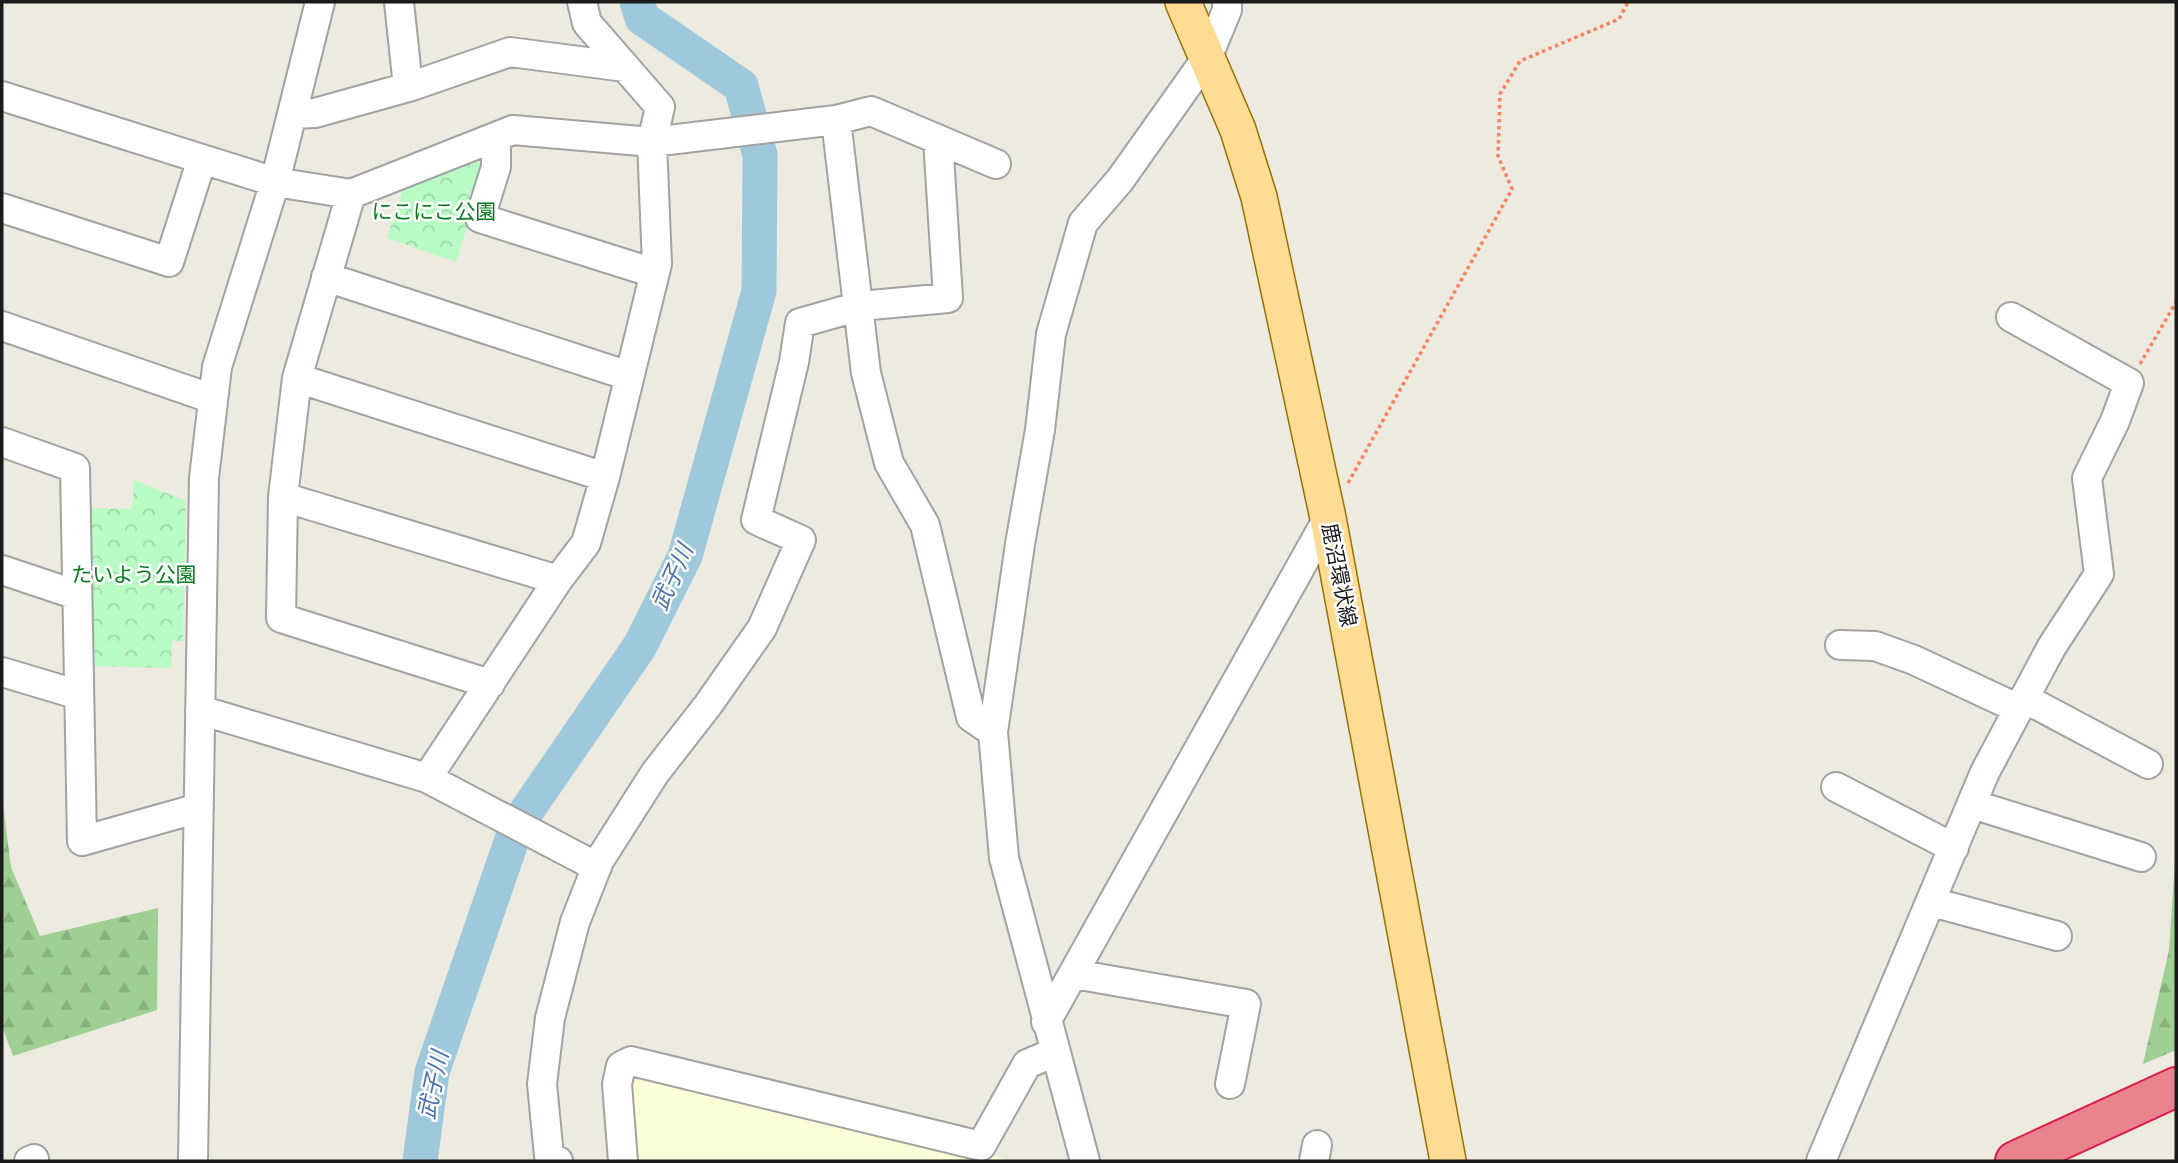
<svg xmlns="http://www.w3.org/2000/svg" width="2178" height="1163" viewBox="0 0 2178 1163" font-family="'Nunito Sans','Noto Sans JP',sans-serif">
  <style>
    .education { fill: #fbffd7 }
    .forest { fill: url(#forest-firs) }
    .park { fill: url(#park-crowns) }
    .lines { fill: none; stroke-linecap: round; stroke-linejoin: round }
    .river { stroke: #9ec9dd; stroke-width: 35 }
    .minor-casing { stroke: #a2a2a2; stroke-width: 32 }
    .major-casing { stroke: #927100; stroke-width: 38 }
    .highway-casing { stroke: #dc1c4b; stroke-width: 42 }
    .path { stroke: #ff805f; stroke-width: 3.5; stroke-dasharray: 3.5 3.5; stroke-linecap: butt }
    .minor { stroke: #fff; stroke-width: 28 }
    .major { stroke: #ffdb93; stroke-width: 35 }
    .highway { stroke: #e9838c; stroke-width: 38 }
    .labels { text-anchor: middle; stroke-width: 5; stroke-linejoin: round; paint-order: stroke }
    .park-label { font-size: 21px; fill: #077c1c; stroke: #fff }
    .street-label { font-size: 21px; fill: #1b1b1b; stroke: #fff }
    .water-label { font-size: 23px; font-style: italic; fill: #456fad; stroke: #fff }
  </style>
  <defs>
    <pattern id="forest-firs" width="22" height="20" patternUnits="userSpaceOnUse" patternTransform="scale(1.75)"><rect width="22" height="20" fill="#9ecf93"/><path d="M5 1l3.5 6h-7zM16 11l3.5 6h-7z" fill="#88b17e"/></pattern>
    <pattern id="park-crowns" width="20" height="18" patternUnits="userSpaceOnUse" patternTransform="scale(1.75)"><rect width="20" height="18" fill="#b9fbc5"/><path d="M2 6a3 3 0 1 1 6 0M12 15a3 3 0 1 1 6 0" fill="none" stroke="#9ed7a9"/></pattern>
  </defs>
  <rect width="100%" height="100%" fill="#edeae0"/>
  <path class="education" d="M633,1069L1012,1161H634L629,1078Z"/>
  <path class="forest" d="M2,798L11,867L40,936L158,908L157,1010L13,1056L2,1026Z
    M2176,846V1050L2143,1064L2169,950Z"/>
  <path class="park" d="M470,157L485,168L456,262L387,238L407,178Z
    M134,480L186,501L183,641H172L171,668L83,666L86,508L132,509Z"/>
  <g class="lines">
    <path class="river" d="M420,1161L432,1072L517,825L640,646L685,556L759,291L760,155L741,86L642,18L637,2"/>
    <defs>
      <path id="minor" d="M399,2L408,87
        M582,2L587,23L660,107L652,142L657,264L605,477
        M2,96L275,182L320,2
        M292,114L315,113L412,86L510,52L625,67
        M836,120L866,373L889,463L925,525L971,717L993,732
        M496,137V167L480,218L654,273
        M2,208L169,262L202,159
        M326,277L629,376
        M2,326L213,399
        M297,378L351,194
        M2,442L75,468L82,841L199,808
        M283,497L281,618L490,684
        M2,570L77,595
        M1840,645L1875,646L1914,660L2019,709
        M2,672L79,695
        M2024,698L2148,764
        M200,710L427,778L597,867
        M427,778L558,580L283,497L297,378L605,477L586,543L558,580
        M1836,787L1954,848
        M1972,804L2141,857
        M1932,902L2057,936
        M1074,974L1246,1004L1230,1084
        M1046,1022L1328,518
        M29,1161L34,1159
        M193,1161L204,478L217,367L275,182L351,194L513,130L652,142L836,120L871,111L996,164
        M558,1161L549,1156L542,1084L550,1018L575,922L599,861L655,773L708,705L762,628L801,540L756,520L794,362L800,323L860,306L948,298L938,139
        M623,1161L617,1084L621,1066L631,1061L981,1146L1027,1064L1055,1052
        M1085,1161L1004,858L993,732L1020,544L1040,430L1051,334L1083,223L1120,180L1208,56L1227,10V2
        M1314,1161L1317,1145
        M1821,1161L1985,772L2051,648L2099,574L2087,478L2115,421L2129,383L2011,317"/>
      <path id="major" d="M1183,2L1238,130L1259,197L1328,518L1448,1161"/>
      <path id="highway" d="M2015,1161L2176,1087"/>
    </defs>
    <use href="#minor" class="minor-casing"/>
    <use href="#major" class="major-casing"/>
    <use href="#highway" class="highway-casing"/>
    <path class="path" d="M2140,364L2176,302
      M1348,483L1512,189L1498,156L1500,94L1520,61L1619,19L1628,2"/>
    <use href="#minor" class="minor"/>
    <use href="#major" class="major"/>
    <use href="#highway" class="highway"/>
  </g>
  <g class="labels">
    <g class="park-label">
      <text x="434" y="219">にこにこ公園</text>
      <text x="134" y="582">たいよう公園</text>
    </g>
    <g class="street-label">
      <text transform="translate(1339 575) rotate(79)" y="7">鹿沼環状線</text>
    </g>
    <g class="water-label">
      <text transform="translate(672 577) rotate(-66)" y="8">武子川</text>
      <text transform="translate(433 1085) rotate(-78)" y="8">武子川</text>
    </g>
  </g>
  <rect width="2178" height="1163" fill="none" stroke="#1b1b1b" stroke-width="7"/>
</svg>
